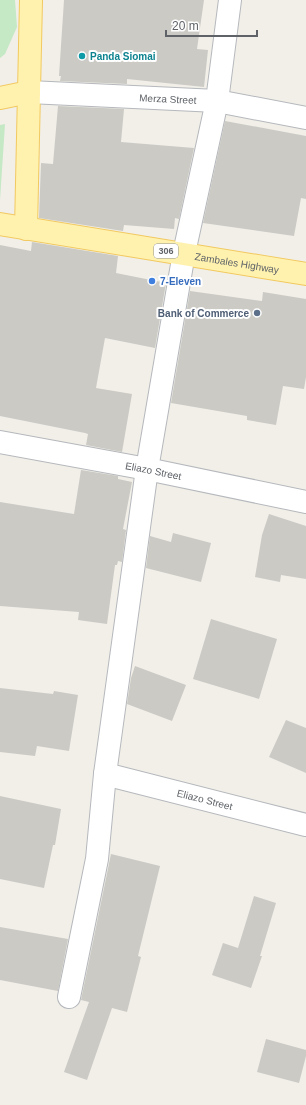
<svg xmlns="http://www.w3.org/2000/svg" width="306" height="1105" viewBox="0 0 306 1105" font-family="Arial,sans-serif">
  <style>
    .green { fill: #c5e8c5 }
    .building { fill: #cccac5 }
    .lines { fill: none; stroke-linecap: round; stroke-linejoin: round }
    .minor-casing { stroke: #b5b8bc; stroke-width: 24 }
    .tertiary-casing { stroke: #b5b8bc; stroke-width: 24 }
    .primary-casing { stroke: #f2c960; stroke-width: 24 }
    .minor { stroke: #fff; stroke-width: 22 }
    .tertiary { stroke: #fff; stroke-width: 22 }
    .primary { stroke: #fff2af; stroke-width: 22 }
    .culture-dot { fill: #0f9aa8; stroke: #fff; stroke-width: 1.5 }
    .shop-dot { fill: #3f7fe0; stroke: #fff; stroke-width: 1.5 }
    .service-dot { fill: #5c6f8a; stroke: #fff; stroke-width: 1.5 }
    .labels { text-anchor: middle; stroke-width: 4; stroke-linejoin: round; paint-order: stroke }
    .shield { fill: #fff; stroke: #8f9295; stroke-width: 1 }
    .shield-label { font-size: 9px; font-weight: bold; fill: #5f6368 }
    .culture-label { font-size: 10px; font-weight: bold; fill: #0d838f; stroke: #fff; text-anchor: start }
    .street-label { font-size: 10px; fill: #5f6368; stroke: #fff }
    .shop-label { font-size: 10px; font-weight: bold; fill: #366cbe; stroke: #fff; text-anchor: start }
    .service-label { font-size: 10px; font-weight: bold; fill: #4e5e75; stroke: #fff; text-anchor: end }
  </style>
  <rect width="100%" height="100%" fill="#f1efe8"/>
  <path class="green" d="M0,0H15L17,27L5,54L0,58Z
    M5,124L0,200V125Z"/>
  <path class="building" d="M64,0H204L197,49L208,50L204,87L127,79V84L60,81L61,76H59Z
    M58,106L124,109L121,142L194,148L179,219L175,218L174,229L124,225L123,231L39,218L41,163L53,164Z
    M225,121L306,136V199L301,198L294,236L203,223Z
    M32,242L118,256L116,273L166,283L155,348L105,338L96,388L132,394L122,452L86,445L88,434L85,433L0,416V245L31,251Z
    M190,291L262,301L263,292L306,299V377L304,389L283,386L276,425L247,420V416L171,403Z
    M81,470L118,476V479L132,482L123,529L126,530L122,562L118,561L117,565H115L107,624L78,620L79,612L0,606V502L74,514Z
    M269,514L306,526V579L281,575L280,582L255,577L262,535Z
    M173,533L211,543L201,582L146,568L150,536L171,542Z
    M211,619L277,639L259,699L193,679Z
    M135,666L186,685L172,721L127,704L131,678Z
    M0,688L53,694L54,691L78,695L69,751L37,746L35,756L0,752Z
    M286,720L306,728V773L269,757Z
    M0,796L61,809L55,845H53L44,888L0,879Z
    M111,854L160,866L138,956L141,957L127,1012L112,1008L87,1080L64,1072L89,1002L81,1000Z
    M254,896L276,903L260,956H262L251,988L212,975L223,943L238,948Z
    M0,927L68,939L58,991L0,980Z
    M266,1039L306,1050V1056L299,1083L257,1072Z"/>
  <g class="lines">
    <defs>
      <g id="minor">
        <path id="s1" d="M29,92L217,101L306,118"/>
        <path id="s2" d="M0,442L147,469L306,502"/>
        <path id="s3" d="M105,774L306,825"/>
        <path d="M69,997L97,859L105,774L147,469L184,253"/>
      </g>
      <path id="tertiary" d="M184,253L217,101L230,0"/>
      <g id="primary">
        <path d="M0,98L29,92"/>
        <path id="s4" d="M0,224L306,274"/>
        <path d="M26,229L31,0"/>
      </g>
    </defs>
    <use href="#minor" class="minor-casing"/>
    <use href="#tertiary" class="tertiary-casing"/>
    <use href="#primary" class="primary-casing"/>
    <use href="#minor" class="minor"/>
    <use href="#tertiary" class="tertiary"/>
    <use href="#primary" class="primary"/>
  </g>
  <circle class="culture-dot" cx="82" cy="56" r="4"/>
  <circle class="shop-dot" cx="152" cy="281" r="4"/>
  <circle class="service-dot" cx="257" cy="313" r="4"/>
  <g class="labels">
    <rect class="shield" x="154" y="244" width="24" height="14" rx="3"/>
    <g class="shield-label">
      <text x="166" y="254">306</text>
    </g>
    <g class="culture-label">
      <text x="90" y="60">Panda Siomai</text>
    </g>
    <g class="street-label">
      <text dy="4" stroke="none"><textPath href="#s1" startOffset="139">Merza Street</textPath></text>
      <text dy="4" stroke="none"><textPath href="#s4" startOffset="240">Zambales Highway</textPath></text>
      <text dy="4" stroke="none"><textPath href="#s2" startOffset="156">Eliazo Street</textPath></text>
      <text dy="4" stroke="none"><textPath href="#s3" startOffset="103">Eliazo Street</textPath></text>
    </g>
    <g class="shop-label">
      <text x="160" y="285">7-Eleven</text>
    </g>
    <g class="service-label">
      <text x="249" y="317">Bank of Commerce</text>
    </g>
  </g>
  <path d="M166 30v6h91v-6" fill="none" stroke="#5f6368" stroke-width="2"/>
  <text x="172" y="30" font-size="12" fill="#5f6368" stroke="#ffffff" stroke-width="3" paint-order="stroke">20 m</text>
</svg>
